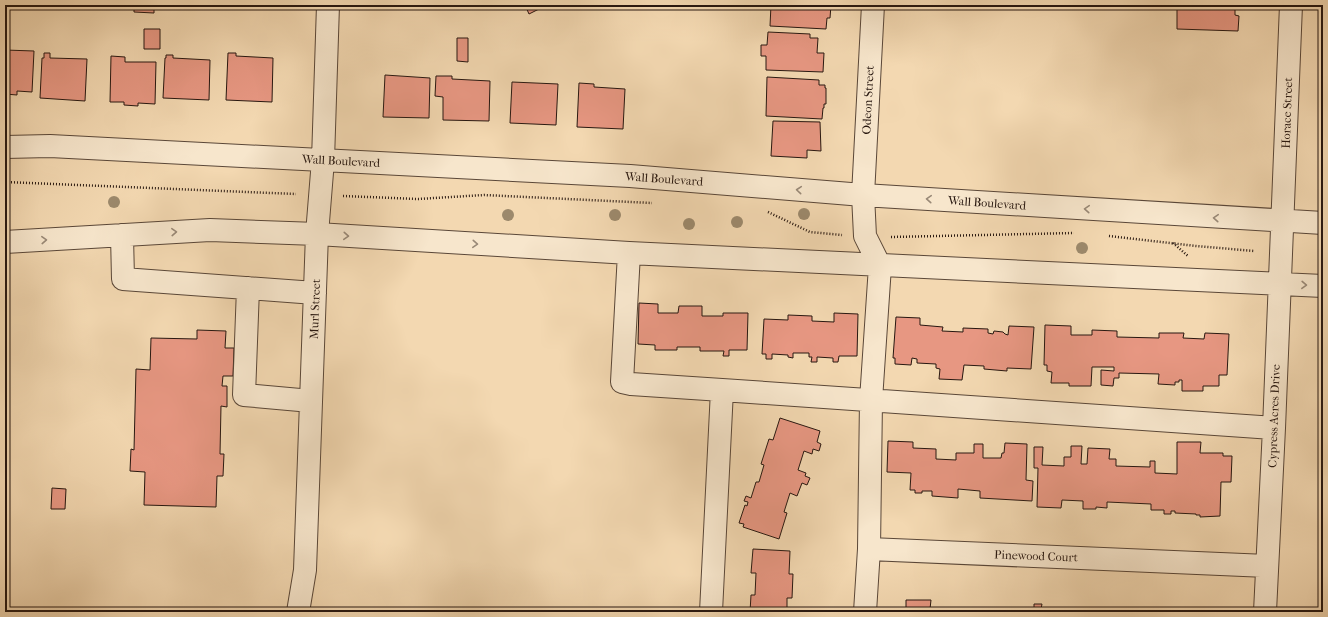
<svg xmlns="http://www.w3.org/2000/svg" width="1328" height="617" viewBox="0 0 1328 617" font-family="'IM FELL French Canon',serif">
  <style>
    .building { fill: #e79782; stroke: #271710 }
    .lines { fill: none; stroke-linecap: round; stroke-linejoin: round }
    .minor-casing { stroke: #5a4738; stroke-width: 24 }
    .path { stroke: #271710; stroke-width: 2.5; stroke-dasharray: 1 2; stroke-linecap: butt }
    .minor { stroke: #f7e6cc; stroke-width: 22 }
    .tree { fill: #9c896c }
    .oneway { stroke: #998977 }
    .labels { text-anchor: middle; stroke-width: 3; stroke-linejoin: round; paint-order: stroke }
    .street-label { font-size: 12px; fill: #271710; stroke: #f7e6cc }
  </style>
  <rect width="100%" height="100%" fill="#f3d8b1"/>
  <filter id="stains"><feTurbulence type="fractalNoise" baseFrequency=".005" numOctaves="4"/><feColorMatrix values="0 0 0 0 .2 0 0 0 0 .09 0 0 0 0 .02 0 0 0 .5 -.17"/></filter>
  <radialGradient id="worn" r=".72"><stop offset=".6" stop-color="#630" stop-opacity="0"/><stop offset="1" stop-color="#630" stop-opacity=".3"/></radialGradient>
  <path class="building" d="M134,5H154V13L134,12Z
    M462,5H487L485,9H473V6Z
    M525,5H540L537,6L539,9L529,14Z
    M771,5H831L830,18H827L826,29L770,26Z
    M1177,5H1235V15L1239,16L1238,31L1177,29Z
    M144,29H160V49H144Z
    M768,32L810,34V38H818L817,53H824L823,72L766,70V56H761V45H767Z
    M457,38H468V62L457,61Z
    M5,50L34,51L32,92L17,91V95L5,94Z
    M44,53H50V58L87,59L85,101L40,98L42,58H44Z
    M228,53H236V56L273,58L272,102L226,100Z
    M166,55H173V58L210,60L209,100L163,98L165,58H166Z
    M111,56L125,57V62H156L155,104L138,103V106L124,105V102H110Z
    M385,75L430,78L429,118L383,117Z
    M436,76H452V79L490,81L489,121L443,120V97L435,96Z
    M767,77L819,80V85H825V88H826V104H824V108H823L822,119L766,116Z
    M512,82L558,84L556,125L510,123Z
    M579,83L594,84V87L625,89L623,129L577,127Z
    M773,121L820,122L821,151L807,150V158L771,156Z
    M639,303L658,304V313H678L679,306H702V316H723V313H748L747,350H729V356H723L724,351H700V347H677V350H655V345L638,344Z
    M834,313L858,314L857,356H839L838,362H833V358L817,357V362H811L812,357H809V353H793V358L788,357V355L772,354V359H766V354H762L764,319L788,320V315L812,316V321L834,322Z
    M896,317L920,318V325L943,327L942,331L963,332V328L988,329V333L993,334L994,331L1003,332L1005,334L1008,335L1009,326L1034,327L1031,369L1007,368V371L984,369V366L964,365L962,380L939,379L940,369L936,368V364L917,363V359L912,358L911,365L895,364V358H893Z
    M1045,325L1071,326V335H1092V330L1117,331V337L1159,338V333H1184L1183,338L1204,339L1205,333L1229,334L1227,375H1219V386H1203V391H1182V380H1179V382H1175V385L1158,384L1159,374L1119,373V378H1114L1113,386L1101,385V370L1114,371V367H1092L1091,386H1069V383H1051L1052,372L1047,371V365H1044Z
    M197,330L226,331L225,348H234L233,376H223L222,386H227V407L221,406L220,454H224L223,476H217L216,507L144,505L145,472L130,471L131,449L134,450L136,369L150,370L151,338L197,339Z
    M780,418L820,431L817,442L821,444L819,451L813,449L812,454L804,451L798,470L806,473L805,476L810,478L807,485L802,483L797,496L790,493L784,512L787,513L779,539L743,527L744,524L739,523L745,505L747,506L748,502L744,501L746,496L751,498L756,482H759L764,465L761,464L769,439L773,440Z
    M888,441L913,442V448L936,449V459L956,460V453H974V444H983V458H1001L1002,453H1004L1005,443L1027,444L1026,480L1033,481L1032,501L980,498V491L958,489V498L932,496V491H922V493H915V490H910L911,473L887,472Z
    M1177,442H1201L1200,453H1223V456H1232L1231,482H1221L1220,516L1200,517V515H1196V514L1175,513V511H1171V514H1164V510H1151V504L1107,502V508L1096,507V509H1083V501L1062,500L1061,508L1037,507L1038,468H1034V447H1043L1042,465L1064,466V457H1071V446H1082L1081,464H1087L1088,448L1110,449L1109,459H1116V466L1150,467V461H1155V473L1177,474Z
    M52,488L66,489L65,509H51Z
    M753,549L790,551L789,574H793L792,598H787V612H750L751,595H755L756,573H751Z
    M906,600H931L930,609H954V612H906Z
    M1034,604H1042L1041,609H1044V612H1020V609H1034Z
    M975,610L1000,611V612H975Z"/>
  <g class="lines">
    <defs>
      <path id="minor" d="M5,147L50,146L630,176L863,195L1323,223
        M122,235L123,279L315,293
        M5,242L210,230L317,234L629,253L1323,286
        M629,253L622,382L631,384L722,390L1274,428
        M248,288L244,395L311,401
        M869,549L1267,566
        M298,612L305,570L317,234L323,160L328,5
        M711,612L722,390
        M865,612L869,549L871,400L880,266L865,236L863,195L873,5
        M1265,612L1274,428L1291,5"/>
    </defs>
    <use href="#minor" class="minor-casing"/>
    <path class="path" d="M5,182L296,194
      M343,196L418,199L484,195L652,203
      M768,212L810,232L842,235
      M1109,236L1196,246L1254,251
      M891,237L1074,233
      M1173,243L1188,256"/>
    <use href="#minor" class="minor"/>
  </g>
  <g class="tree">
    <circle cx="114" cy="202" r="6"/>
    <circle cx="804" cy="214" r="6"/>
    <circle cx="508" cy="215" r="6"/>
    <circle cx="615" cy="215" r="6"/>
    <circle cx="737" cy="222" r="6"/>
    <circle cx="689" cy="224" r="6"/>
    <circle cx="1082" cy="248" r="6"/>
  </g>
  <defs><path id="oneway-chevron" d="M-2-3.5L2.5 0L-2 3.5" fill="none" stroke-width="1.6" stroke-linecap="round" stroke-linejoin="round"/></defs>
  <g class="oneway">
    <use href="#oneway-chevron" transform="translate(799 190) rotate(-175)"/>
    <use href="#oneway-chevron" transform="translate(929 199) rotate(-176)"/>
    <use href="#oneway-chevron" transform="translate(1087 209) rotate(-176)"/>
    <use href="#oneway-chevron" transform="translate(1216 218) rotate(-176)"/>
    <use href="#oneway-chevron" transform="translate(174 232) rotate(-3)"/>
    <use href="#oneway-chevron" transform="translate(346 236) rotate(4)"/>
    <use href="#oneway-chevron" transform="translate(44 240) rotate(-3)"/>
    <use href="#oneway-chevron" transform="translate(475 244) rotate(4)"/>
    <use href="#oneway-chevron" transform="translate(1304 285) rotate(2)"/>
  </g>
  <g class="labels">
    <g class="street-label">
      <text transform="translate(868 100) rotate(-87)" y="4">Odeon Street</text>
      <text transform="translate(1287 113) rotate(-88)" y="4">Horace Street</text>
      <text transform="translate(341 161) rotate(3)" y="4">Wall Boulevard</text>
      <text transform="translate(664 179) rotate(4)" y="4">Wall Boulevard</text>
      <text transform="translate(987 203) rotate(4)" y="4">Wall Boulevard</text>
      <text transform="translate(315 309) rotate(-88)" y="4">Murl Street</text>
      <text transform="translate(1274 416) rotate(-88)" y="4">Cypress Acres Drive</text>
      <text transform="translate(1036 556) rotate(2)" y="4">Pinewood Court</text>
    </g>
  </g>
  <rect width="1328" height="617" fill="none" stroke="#f3d8b1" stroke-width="20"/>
  <rect x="6" y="6" width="1316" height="605" fill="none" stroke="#271710" stroke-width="2"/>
  <rect x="10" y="10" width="1308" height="597" fill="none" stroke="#271710"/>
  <rect width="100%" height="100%" filter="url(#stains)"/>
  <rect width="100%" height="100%" fill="url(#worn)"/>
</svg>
